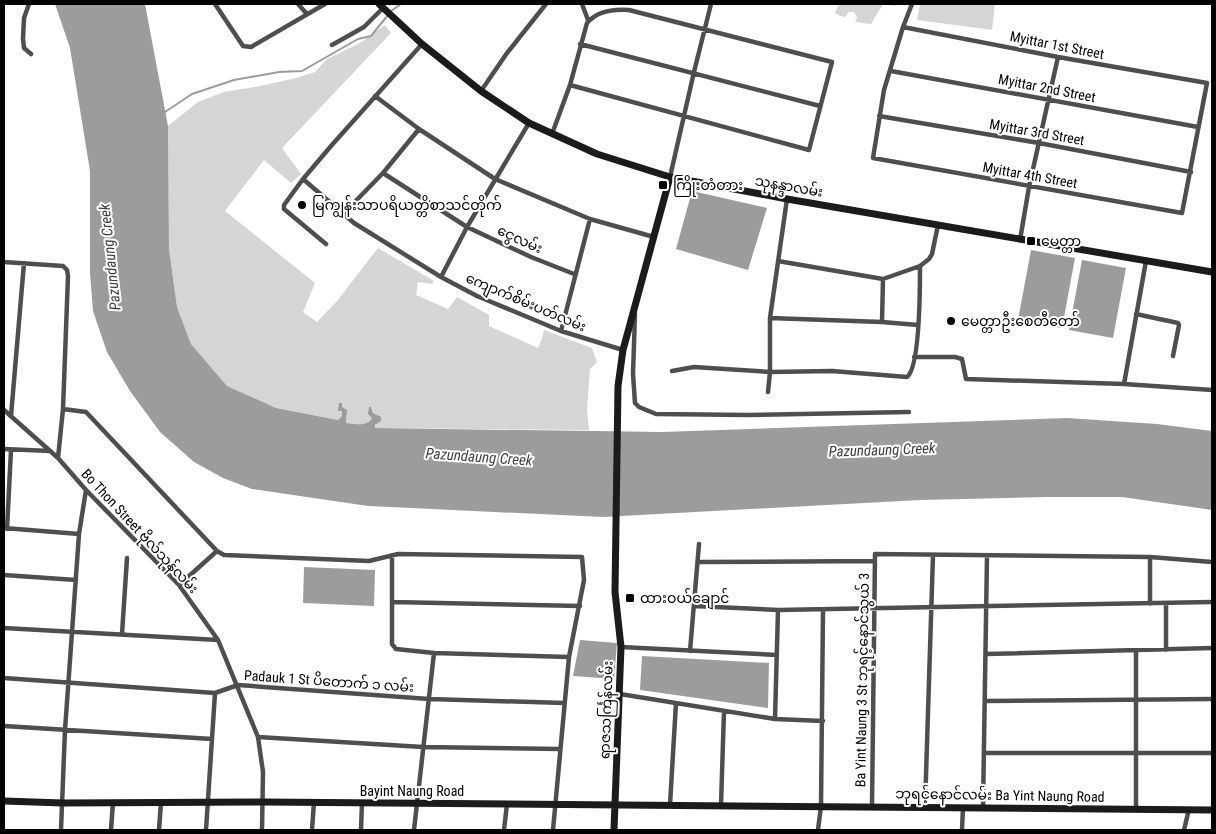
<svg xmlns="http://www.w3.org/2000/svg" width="1216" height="834" viewBox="0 0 1216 834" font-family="'Roboto Condensed','Noto Sans Myanmar',sans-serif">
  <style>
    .green { fill: #d5d5d5 }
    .water { fill: #9c9c9c }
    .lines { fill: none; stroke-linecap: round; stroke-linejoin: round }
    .stream { stroke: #9c9c9c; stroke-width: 2 }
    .street { stroke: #4e4e4e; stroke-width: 4.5 }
    .secondary { stroke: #1b1b1b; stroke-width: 7 }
    .poi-dot { fill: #000; stroke: #fff; stroke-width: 2 }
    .labels { text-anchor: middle; stroke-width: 4; stroke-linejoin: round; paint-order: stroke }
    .street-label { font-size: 14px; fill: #000; stroke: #fff }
    .poi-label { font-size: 14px; fill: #000; stroke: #fff; text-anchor: start }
    .water-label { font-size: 15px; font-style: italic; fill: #3d3d3d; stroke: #fff }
  </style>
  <rect width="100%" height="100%" fill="#fff"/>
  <path class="green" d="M839,4H896L895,6L883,4L871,24L855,22L857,17L854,12H849L845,17L840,16L835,13Z
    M920,4H995L992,30L917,20Z
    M385,25L391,33L282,148L301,174L291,183L264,160L225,211L315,283L303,312L317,322L337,301L378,248L434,281L432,284L418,282L416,295L448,309L457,297L489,315V326L538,348L542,339L544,330L592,348L597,362L590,369L587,410L589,430L374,428L381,418L373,413L371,407H369L372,418C367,427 355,424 346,423L347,411L342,407V403V416L338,420L276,408L227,386L191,344L177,307L169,249L168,126L198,102L224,92L260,86L296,78L315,72L327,59L360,43Z"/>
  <path class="water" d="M55,4H145L168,126L169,249L177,307L191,344L227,386L276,408L338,420L342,416V411H338L339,403H342V407L347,410L346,423C355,424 367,427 372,418L368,414L369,407H371L373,413L381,417V421L375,425V428L662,432L1067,418L1157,424L1212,431V510L1122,497H1046L920,500L603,517L368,506L252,489L223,478L194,462L160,432L130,391L107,352L93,311L90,273V171L70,48Z
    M692,191L767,208L748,270L676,249Z
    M1031,250L1075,258L1062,328L1018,320Z
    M1082,260L1126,268L1113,338L1069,330Z
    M304,567L375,570L374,606L303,603Z
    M580,640L617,643L614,679L573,676Z
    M642,656L769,663L768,708L640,690Z"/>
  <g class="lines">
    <path class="stream" d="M391,11L401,4
      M165,112L192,94L234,80L279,72L302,71L358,39L371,36L388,15"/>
    <path class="street" d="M29,4L24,18L23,39L24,48L31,54
      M215,4L243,46L251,47L325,4
      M298,4L307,14
      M582,4L588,20
      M903,27L1058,57L1207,83L1182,213L873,158L884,90L903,27L912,4
      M580,44L820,106
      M332,45L364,27L383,8
      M891,71L1198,127
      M481,91L507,53L546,4
      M375,96L419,129L495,179L590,219L654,237
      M879,116L1039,143L1191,172
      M552,134L570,85L587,23C597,11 615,9 629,10L832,62L809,150L570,85
      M383,173L467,227L531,257L574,274
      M670,177L694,72L711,4
      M303,179L354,223L441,277L477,296L561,331L623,350
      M343,214L383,173L419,129
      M1020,240L1029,187L1058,57
      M326,244L284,209V205L303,179L331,146L422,44
      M778,261L883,279L920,266L929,259L932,254L938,225
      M4,262L63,266L67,270L68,276L63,409L58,458
      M441,277L467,227L529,123
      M635,314L633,374L635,403L639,407L656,414L748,415L909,412
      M1136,314L1178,323L1179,325L1173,356
      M770,318L882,322L918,325
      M882,322L883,279
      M561,331L590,219
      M914,357H955L962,359L966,379L1124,384L1212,390
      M672,371L694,367L770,372L832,371L907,377C920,367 920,285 920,266
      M1124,384L1146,261
      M768,392L770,372V318L787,199
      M63,409L86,412L217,551L224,555L369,561L398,554L582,557L584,580L569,657L553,830
      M4,410L58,458L86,490L179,585L218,640L258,737L263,772L262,830
      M11,416L24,263
      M4,449L50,451
      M4,528L79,534
      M7,529L11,450
      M392,556V644L396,649L434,653L569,657
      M1150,557L1212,562
      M698,562L875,561
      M4,575L76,580
      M179,585L217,551
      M392,602L580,606
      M694,606L778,610L1212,602
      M4,628L218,640
      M122,634L127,558
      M621,647L777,655
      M1166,650V604
      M690,651L699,544
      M986,654L1212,648
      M4,678L215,693L238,685L429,699L564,703
      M620,694L775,719L823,721
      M985,701L1212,699
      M775,719L778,610
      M4,726L212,739
      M258,737L423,747L560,749
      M984,753H1212
      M670,805L676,703
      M721,805L724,711
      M872,806L875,554L1150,557V604
      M925,807L933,555
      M983,807L987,556
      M1136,809V651
      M61,830L65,730L79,534L86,490
      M111,830L113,802
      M159,830L161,802
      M206,830L215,693
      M312,830L314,802
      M361,830L362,803
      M414,830L434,653
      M504,830L507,804
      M818,830L821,806L823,610
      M962,830L963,807
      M1184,830L1189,809"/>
    <path class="secondary" d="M379,4L422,44L481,91L529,123L597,154L670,177L787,199L1212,272
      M4,801L63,803L263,802L1212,810
      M614,830L621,647L615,592L618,386L623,350L670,177"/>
  </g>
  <g class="poi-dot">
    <rect x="658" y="180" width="10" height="10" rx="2.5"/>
    <circle cx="302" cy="205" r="5"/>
    <rect x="1026" y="236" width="10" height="10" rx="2.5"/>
    <circle cx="951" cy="321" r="5"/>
    <rect x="625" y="593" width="10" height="10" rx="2.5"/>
  </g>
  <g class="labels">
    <g class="street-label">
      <text transform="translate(1057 45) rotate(11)" y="5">Myittar 1st Street</text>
      <text transform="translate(1047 88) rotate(11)" y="5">Myittar 2nd Street</text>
      <text transform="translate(1037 132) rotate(10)" y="5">Myittar 3rd Street</text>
      <text transform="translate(1030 175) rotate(10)" y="5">Myittar 4th Street</text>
      <text transform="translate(789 186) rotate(10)" y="5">သုနန္ဒာလမ်း</text>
      <text transform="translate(520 239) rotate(25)" y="5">ငွေလမ်း</text>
      <text transform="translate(526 302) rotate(23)" y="5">ကျောက်စိမ်းပတ်လမ်း</text>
      <text transform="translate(140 531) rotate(47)" y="5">Bo Thon Street ဗိုလ်သုန်လမ်း</text>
      <text transform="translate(862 680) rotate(-89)" y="5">Ba Yint Naung 3 St ဘုရင့်နောင်သွယ် 3</text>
      <text transform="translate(329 681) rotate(4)" y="5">Padauk 1 St ပိတောက် ၁ လမ်း</text>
      <text transform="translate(606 710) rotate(-88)" y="5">ရာဇသင်္ကြန်လမ်း</text>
      <text x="412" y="796">Bayint Naung Road</text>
      <text transform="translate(1000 795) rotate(1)" y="5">ဘုရင့်နောင်လမ်း Ba Yint Naung Road</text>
    </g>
    <g class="poi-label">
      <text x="673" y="190">ကြိုးတံတား</text>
      <text x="312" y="210">မြကျွန်းသာပရိယတ္တိစာသင်တိုက်</text>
      <text x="1041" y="246">မေတ္တာ</text>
      <text x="961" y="326">မေတ္တာဦးစေတီတော်</text>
      <text x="640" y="603">ထားဝယ်ချောင်</text>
    </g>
    <g class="water-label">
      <text transform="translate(110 257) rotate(-96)" y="5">Pazundaung Creek</text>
      <text transform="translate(882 450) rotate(-2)" y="5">Pazundaung Creek</text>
      <text transform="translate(479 457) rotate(4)" y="5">Pazundaung Creek</text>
    </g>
  </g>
  <rect width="1216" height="834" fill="none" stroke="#000000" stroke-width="10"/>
</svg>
